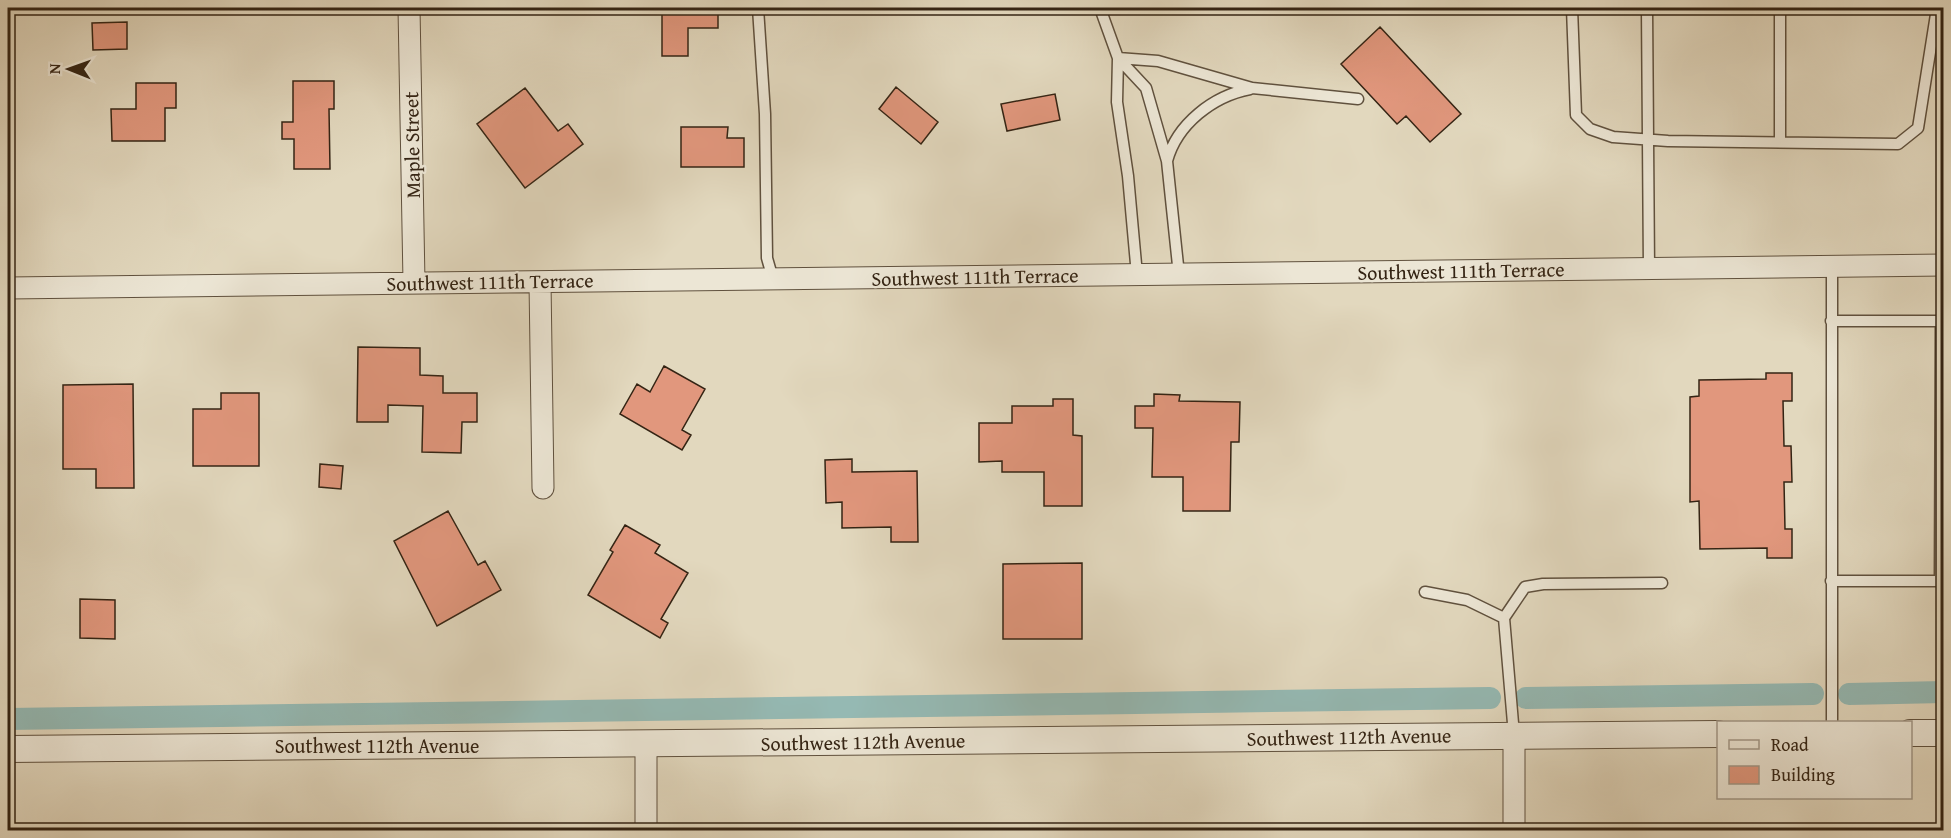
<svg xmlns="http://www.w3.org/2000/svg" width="1951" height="838" viewBox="0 0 1951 838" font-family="'Gentium Book Plus',serif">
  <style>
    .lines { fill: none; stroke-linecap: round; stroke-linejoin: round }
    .canal { stroke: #95b9b3; stroke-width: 22 }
    .building { fill: #e1977d; stroke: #342414; stroke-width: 1.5 }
    .service-casing { stroke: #60513e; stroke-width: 13 }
    .minor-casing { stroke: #60513e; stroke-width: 23 }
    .tertiary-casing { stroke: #60513e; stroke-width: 28 }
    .service { stroke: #ece6d5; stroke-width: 10 }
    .minor { stroke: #ece6d5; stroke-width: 21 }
    .tertiary { stroke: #ece6d5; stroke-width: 26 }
    .labels { text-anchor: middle; stroke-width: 4.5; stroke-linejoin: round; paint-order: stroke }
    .street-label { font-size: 20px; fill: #342414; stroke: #ece6d5 }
  </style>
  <rect width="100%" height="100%" fill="#e2d8be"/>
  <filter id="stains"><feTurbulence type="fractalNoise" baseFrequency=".00333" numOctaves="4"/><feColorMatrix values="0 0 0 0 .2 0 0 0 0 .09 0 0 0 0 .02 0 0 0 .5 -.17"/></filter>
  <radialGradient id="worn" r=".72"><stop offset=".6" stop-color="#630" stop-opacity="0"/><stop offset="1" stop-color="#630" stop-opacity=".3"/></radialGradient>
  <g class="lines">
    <path class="canal" d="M1849,694L1944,692
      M1526,698L1813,694
      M8,719L1490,698"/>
  </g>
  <path class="building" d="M662,8H718V28H688V56H662Z
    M127,22V49L93,50L92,23Z
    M1380,27L1461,114L1430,142L1406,116L1397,124L1341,64Z
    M293,81H334V109H329L330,169H294V139H282V122H293Z
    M136,83H176V108H165V141H112L111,109H136Z
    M896,87L938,122L921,144L879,109Z
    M525,88L558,131L568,124L583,144L525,188L477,124Z
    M1055,94L1060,120L1007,131L1001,104Z
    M681,127H728L727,138H744V167H681Z
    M358,347L420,348V375L443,376V393H477V422H462L461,453L422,452L423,406L388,405V422H357Z
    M664,366L705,389L682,430L691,435L682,450L620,414L637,384L650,392Z
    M1766,373H1792V401H1783L1784,446H1791L1792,482H1784L1785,529H1792V558H1767V548L1700,549L1699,501L1690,502V397L1699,396V380L1766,379Z
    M133,384L134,488H96V469H63V385Z
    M221,393H259V466H193V409H221Z
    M1154,394L1180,395L1179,401L1240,402L1239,442H1231L1230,511H1183V477H1152L1153,428H1135V406H1154Z
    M1053,399H1073V435L1082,436V506H1044V472H1002V461L979,462V423H1012V406H1053Z
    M852,459V472L917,471L918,542H891V527L842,528V502L826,503L825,460Z
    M320,464L343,466L341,489L319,487Z
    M448,511L478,565L485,561L501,590L437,626L394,541Z
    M625,525L660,545L655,553L688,573L661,619L668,623L660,638L588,595L613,552L610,550Z
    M1082,563V639H1003V564Z
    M80,599L115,600V639L80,638Z"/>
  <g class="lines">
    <defs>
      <path id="service" d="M758,8L765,114L767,258L773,279
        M1100,8L1118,58L1117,102L1128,176L1137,275
        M1572,8L1576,115L1590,129L1613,137L1668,141L1898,144L1918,128L1937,8
        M1647,8L1649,269
        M1780,8V142
        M1118,58L1158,61L1252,88L1358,99
        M1118,58L1146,88L1167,161L1179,275
        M1167,161C1177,124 1213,96 1250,89
        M1831,321H1944
        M1831,581H1944
        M1940,581L1941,321
        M1425,592L1467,600L1504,618
        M1832,722V267
        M1514,735L1504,618L1525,587L1543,584L1662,583"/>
      <path id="minor" d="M409,8L414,282
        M540,282L543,488
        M8,288L1944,265
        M1514,735V830
        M646,745V830"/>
      <path id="tertiary" d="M1910,733H1944
        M8,749L1718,734"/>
    </defs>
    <use href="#service" class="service-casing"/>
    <use href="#minor" class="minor-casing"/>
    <use href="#tertiary" class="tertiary-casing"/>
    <use href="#service" class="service"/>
    <use href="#minor" class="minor"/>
    <use href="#tertiary" class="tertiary"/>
  </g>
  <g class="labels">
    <g class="street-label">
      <text transform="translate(412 145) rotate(-91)" y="7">Maple Street</text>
      <text transform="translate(1461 271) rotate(-1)" y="7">Southwest 111th Terrace</text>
      <text transform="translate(975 277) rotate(-1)" y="7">Southwest 111th Terrace</text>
      <text transform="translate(490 282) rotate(-1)" y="7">Southwest 111th Terrace</text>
      <text transform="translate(1349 737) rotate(-1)" y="7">Southwest 112th Avenue</text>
      <text transform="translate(863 742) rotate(-1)" y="7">Southwest 112th Avenue</text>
      <text x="377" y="753">Southwest 112th Avenue</text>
    </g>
  </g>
  <rect width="1951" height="838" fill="none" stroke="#e2d8be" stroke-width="30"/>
  <rect x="9" y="9" width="1933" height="820" fill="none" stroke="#342414" stroke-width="3"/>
  <rect x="15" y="15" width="1921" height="808" fill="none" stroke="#342414" stroke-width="1.5"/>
  <rect x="1717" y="721" width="195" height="78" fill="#ece6d5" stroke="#a29888" stroke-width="1.5"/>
  <rect x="1729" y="740" width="30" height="9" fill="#ece6d5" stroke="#a29888" stroke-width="1.5"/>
  <text x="1771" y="751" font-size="18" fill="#342414">Road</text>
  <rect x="1729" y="766" width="30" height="18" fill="#e1977d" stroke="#a29888" stroke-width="1.5"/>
  <text x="1771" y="781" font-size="18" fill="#342414">Building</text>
  <g transform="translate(69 69) rotate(271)" stroke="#ece6d5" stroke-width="4.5" paint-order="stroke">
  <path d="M0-4.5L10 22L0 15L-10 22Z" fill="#342414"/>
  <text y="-9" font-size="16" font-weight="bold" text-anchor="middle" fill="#342414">N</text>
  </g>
  <rect width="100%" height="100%" filter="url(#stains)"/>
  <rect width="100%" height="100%" fill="url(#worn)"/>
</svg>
